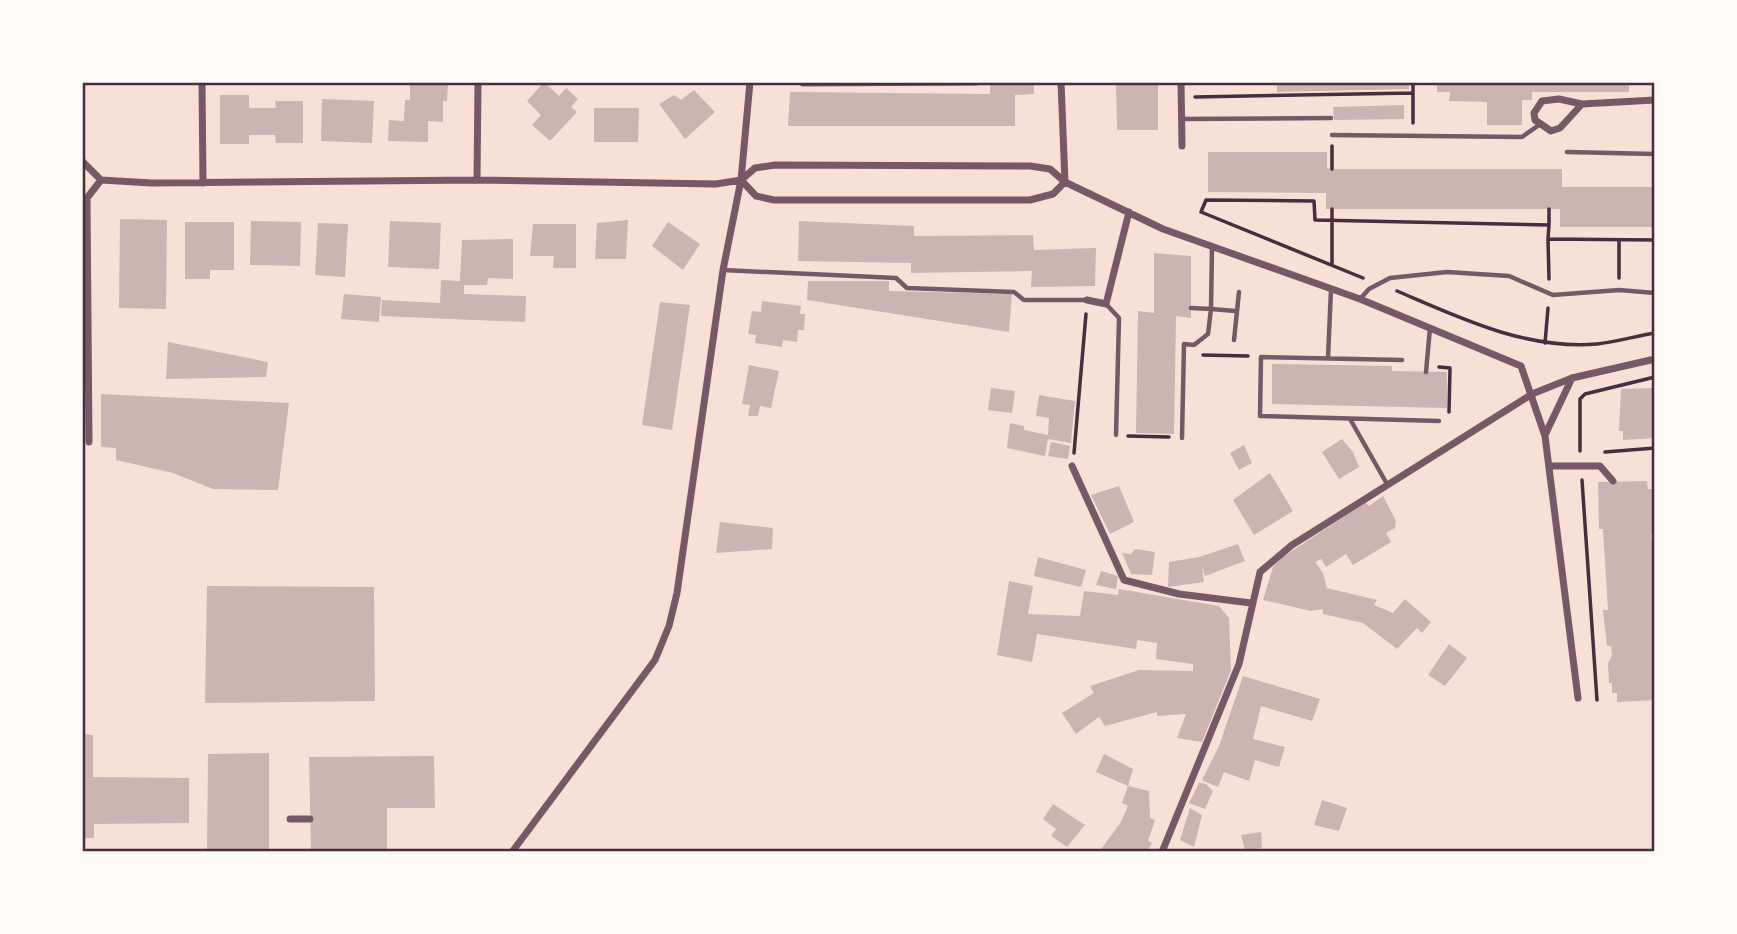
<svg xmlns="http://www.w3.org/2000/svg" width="1737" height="934" viewBox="0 0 1737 934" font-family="'Varela Round',sans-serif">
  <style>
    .building { fill: #ccb4b1 }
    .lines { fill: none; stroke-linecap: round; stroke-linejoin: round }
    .path { stroke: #4a2c40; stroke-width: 3.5 }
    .service { stroke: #755966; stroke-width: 4.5 }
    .minor { stroke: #755966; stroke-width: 7 }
    .neatline { fill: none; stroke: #4a2c40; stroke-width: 2.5 }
  </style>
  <rect width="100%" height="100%" fill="#f7e1d7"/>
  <path class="building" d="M544,82L559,96L566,88L578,99L571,107L577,112L550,141L532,125L541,115L527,101Z
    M990,82H1034V94L1015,95V126H788L790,92L990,94Z
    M1116,82H1158V130H1117Z
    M1277,82H1409V89L1277,92Z
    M1437,82H1629V92H1532V100H1522V125H1487V102L1449,101L1450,92H1437Z
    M410,83L448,84L447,101H443V122L428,121V142L388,141L389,120L404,121L405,100H410Z
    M694,90L715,112L685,139L659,104L674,95L681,100Z
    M220,95H249V108H276L275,101H303V143H276L275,135H249V144H220Z
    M322,99L374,101L372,143L321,141Z
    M1404,105V119L1334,120L1333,107Z
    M594,108H639L638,142H594Z
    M1208,152H1327V168L1332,169H1562V187H1655V227H1560V209H1326V193L1208,192Z
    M120,219L167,220L166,309L119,308Z
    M628,220L626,259H595L597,223Z
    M251,221L301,222L300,266L250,265Z
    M390,221L441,223L439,269L388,267Z
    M799,221L914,226V236L1033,235L1034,250L1096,248L1095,286L1031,287L1032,271L911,273V263L798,261Z
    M185,222H234V270H210V279H185Z
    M668,222L700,244L683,270L652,246Z
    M318,223L348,224L345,277L315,275Z
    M533,224H576V268H553L554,256H530Z
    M513,239V279L488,278L487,285H464V294L526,296L525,322L381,316L382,300L440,303L441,280L460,281L462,240Z
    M1154,253L1191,256V318L1176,316L1174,434L1136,433L1138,311L1154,313Z
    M808,281H889V291L1012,294L1009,332L807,300Z
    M344,294L381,297L379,322L341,319Z
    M762,301L801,306L800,314H805L804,330H798L797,342L783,340L782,347L755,343L756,335L748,334L752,311L761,312Z
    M660,302L690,305L672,430L642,425Z
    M168,342L268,362L266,377L166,379Z
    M1272,364L1392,366V371L1447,372V408L1272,404Z
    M749,365L779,371L771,408L760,406L758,416H748L750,405L742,404Z
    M991,388L1015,391L1012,413L988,410Z
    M1655,388V438L1623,440V431H1619L1621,389Z
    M101,394L289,403L278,490L213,489L173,473L116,460V448L101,447Z
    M1039,395L1075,401L1071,443L1048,439L1045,456L1007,448L1010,423L1024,426V430L1048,435L1049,418L1036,416Z
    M1342,439L1353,452L1359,467L1339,479L1322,452Z
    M1051,442L1070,446L1068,459L1048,456Z
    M1244,445L1252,463L1239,470L1230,453Z
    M1270,473L1293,511L1254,535L1233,500Z
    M1647,481L1648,489H1652L1655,534H1651L1655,579V700L1617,702V693H1612V683H1609L1608,663L1612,656L1611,646H1607L1603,610H1608L1603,529H1599L1598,482Z
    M1119,486L1134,522L1110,534L1091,495Z
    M1383,496L1396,521L1395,528L1386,533L1391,542L1353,565L1346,554L1326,567L1321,559L1315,562L1323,573L1327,588L1377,600L1374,605L1393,613L1405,599L1431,622L1422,633L1417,628L1397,649L1363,623L1323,614V609L1311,611L1263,600L1273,567L1283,557L1366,502L1369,506Z
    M720,522L773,528L772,549L716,553Z
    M1238,544L1245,561L1205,576L1202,567L1204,582L1168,587L1169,562L1199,557Z
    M1135,549L1155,552L1152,575L1131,574L1122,553L1131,554Z
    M1038,557L1086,570L1081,587L1034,576Z
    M1101,571L1118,576L1116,589L1096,585Z
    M1009,581L1033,586L1028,614L1080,616L1084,591L1118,595L1119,589L1219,606L1229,618L1231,670L1202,742L1177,738L1186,714L1157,716V712L1105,726L1099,717L1076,734L1062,713L1094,693L1090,686L1139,670L1193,671V664L1156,659L1157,643L1137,640L1136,649L1037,634L1032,662L997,655Z
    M207,586L374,587L375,701L205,703Z
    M1449,644L1467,658L1445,686L1428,675Z
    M1243,676L1320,699L1312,721L1261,706L1253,739L1285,747L1279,767L1255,760L1249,781L1224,772L1218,787L1202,780L1219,746Z
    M82,734L93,735V777L189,778V823L94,824V838H82Z
    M269,753V852H207L208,754Z
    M1104,754L1133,769L1128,786L1096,772Z
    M434,756L435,808H387V852H311L309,757Z
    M1199,783L1206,784L1213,791L1205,809L1189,803Z
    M1128,786L1149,791L1150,818L1155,820L1148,841L1152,843L1147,852H1099L1121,822L1128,806L1122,803Z
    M1322,800L1347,808L1339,831L1314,825Z
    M1053,804L1085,825L1067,847L1051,836L1056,829L1043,819Z
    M1190,808L1202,815L1194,847L1180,840Z
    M1261,832L1262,848L1245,850L1241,835Z"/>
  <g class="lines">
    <path class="path" d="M1195,97L1413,93
      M1413,123V82
      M1332,169V146
      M1549,225V209
      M1548,239L1549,279
      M1332,265V209
      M1363,278L1201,212L1206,200L1314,201L1315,220L1549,225L1548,239L1655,240
      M1619,278V240
      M1397,291C1460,318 1526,350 1597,344C1616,342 1636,336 1655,333
      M1545,343L1548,308
      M1203,355L1248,356
      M1439,367L1450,368L1449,412
      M1128,436L1169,437
      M1580,451V399L1585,394L1655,377
      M1605,452L1655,448
      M1074,453L1086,314
      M1582,480L1597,700"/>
    <path class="service" d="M1182,119L1331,118
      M1332,135L1522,137L1539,125
      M1567,152L1655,154
      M1212,247L1211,309L1235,311
      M723,270L896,278L907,288L1014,292L1024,300H1087
      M1360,299L1369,289L1390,278L1447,272L1509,276L1553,295L1619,290L1655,293
      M1106,304L1119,318L1116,435
      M1234,340L1239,292
      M1328,358L1331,289
      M1402,360L1261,357L1260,416L1439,421
      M1426,372L1430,328
      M1350,419L1387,484
      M1182,438L1184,344L1194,345L1208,334L1211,309L1191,308"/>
    <path class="minor" d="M202,82L203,183
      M1061,82L1065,182
      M1181,82L1182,146
      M803,83L976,82
      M1582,104L1559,99L1542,101L1534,113L1535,120L1551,131L1560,128L1582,104L1655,100
      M82,161L101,180
      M101,180L152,183L477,180L716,184L741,180L755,168L775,165L1030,166L1050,169L1065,182L1163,229L1360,299L1521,366L1545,436L1578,698
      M477,180L478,82
      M741,180L756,196L774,200H1030L1053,194L1065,182
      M1087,300L1106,304L1129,212
      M1545,435L1572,378
      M89,442L87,198L101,180
      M1072,466L1124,580L1179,594L1251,603
      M1549,466H1600L1613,481
      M290,819H310
      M512,852L655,660L669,626L677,593L723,270L741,180L750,82
      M1162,852L1239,664L1260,572L1292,545L1532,394L1572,378L1655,359"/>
  </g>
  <rect width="1737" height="934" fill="none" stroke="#fffaf5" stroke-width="168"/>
  <rect x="84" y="84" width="1569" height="766" class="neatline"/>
</svg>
